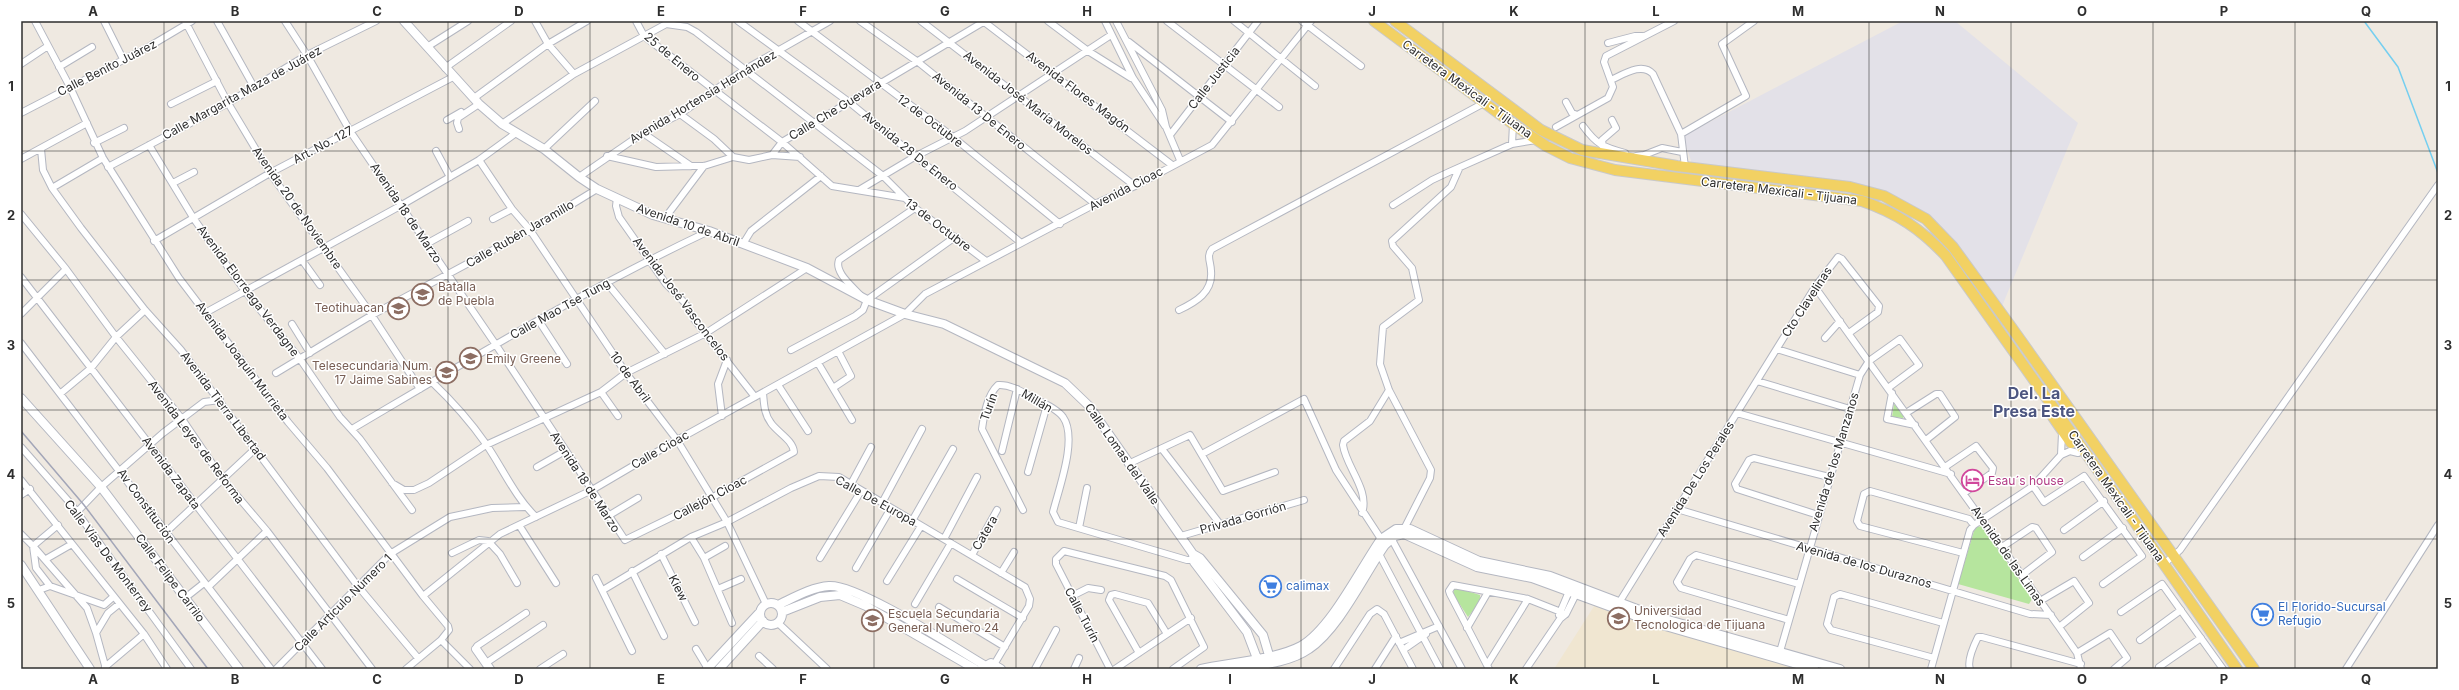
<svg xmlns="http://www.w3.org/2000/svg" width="2459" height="690" viewBox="0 0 2459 690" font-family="Inter,sans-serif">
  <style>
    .industrial { fill: #e3e1e8 }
    .education { fill: #f0e6d1 }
    .green { fill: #b6e59e }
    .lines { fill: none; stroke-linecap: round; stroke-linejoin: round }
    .stream { stroke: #75cff0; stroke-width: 1.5 }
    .minor-casing { stroke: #b4b7c1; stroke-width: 8 }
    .tertiary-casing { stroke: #b4b7c1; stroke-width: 10 }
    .primary-casing { stroke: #c9c9c9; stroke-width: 12 }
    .minor { stroke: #fff; stroke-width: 6 }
    .tertiary { stroke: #fff; stroke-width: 8 }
    .primary { stroke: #f2d163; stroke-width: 10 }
    .rail { stroke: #a3a6b8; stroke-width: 1.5 }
    .grid { fill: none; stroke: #2e2e2e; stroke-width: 1; stroke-opacity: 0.55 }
    .labels { text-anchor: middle; stroke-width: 3; stroke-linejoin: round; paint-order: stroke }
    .street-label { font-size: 12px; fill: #2e2e2e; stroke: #fff }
    .education-label { font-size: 12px; fill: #785e54; stroke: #fff; text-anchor: start }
    .hotel-label { font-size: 12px; fill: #b23c85; stroke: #fff; text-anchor: start }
    .shop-label { font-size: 12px; fill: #366cbe; stroke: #fff; text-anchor: start }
    .district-label { font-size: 16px; font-weight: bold; fill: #4d5680; stroke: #fff }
    .neatline { fill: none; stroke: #2e2e2e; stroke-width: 1.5 }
    .grid-label { font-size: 13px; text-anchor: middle; font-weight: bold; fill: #2e2e2e }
  </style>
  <rect width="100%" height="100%" fill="#efe9e1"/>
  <path class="industrial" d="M1903,21H1955L2078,123L2000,311L1936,227L1881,194L1692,164L1683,136Z"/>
  <path class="education" d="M1598,600L1817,669H1554Z"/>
  <path class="green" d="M1894,404L1904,416L1903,418L1892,417Z
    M1982,526L2031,597L2032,599L2029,604L1958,584L1974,531L1977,527Z
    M1457,588L1480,595V602L1468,617L1453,594L1454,589Z"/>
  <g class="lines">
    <path class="stream" d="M2364,21L2398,67L2438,173"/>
    <defs>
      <path id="minor" d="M35,21L70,87L103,158L179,278L288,422L327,468L423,596L448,626L449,630L441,640L406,669
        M104,21L123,59
        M185,21L228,103L270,173L367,308L420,389
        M217,21L254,87
        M285,21L307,55L350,131L496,345L625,540L713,497L794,452C793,440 777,432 771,423C764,414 764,403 763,393
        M535,21L548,44L574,74
        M636,21L644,36L782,142L832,186L905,198L915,208L986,261
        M738,21L849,102L1020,242
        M798,21L953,137L1060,224
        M860,21L918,62L1095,204
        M921,21L1135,186
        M983,21L1172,165
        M1048,21L1088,51L1131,78
        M1105,21L1133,78L1165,126
        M1116,21L1162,110L1166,127L1180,160
        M1167,21L1279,107
        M1234,21L1315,86
        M1302,21L1361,66
        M666,24L687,27L696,32L883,176L905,198
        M1129,42L1232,122
        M1608,43L1635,36H1642
        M427,47L468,21
        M21,64L48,46
        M59,67L92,47
        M445,68L511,21
        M1611,80C1624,74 1642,62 1653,74L1681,134L1685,167
        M474,98L548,44L587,21
        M1566,102L1572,113L1577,115
        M171,104L217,81
        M21,113L150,46L192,21
        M680,114L714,139L733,157
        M447,120L461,112
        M502,124L574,74L668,23
        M1583,126C1597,145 1603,147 1625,153
        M1556,127L1608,98L1613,87L1604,62L1606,56L1674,21
        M459,129L457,123L458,118L479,104
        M643,133L691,166
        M1681,134L1746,96L1722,44L1754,21
        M1170,135L1258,21
        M94,143L124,128
        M1512,144L1513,124
        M149,145L194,219L245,291L300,359L340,417L360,439L412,510
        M1603,147L1602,140L1616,128L1612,120
        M41,149L43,170L52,188L81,228L145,310L181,350L357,585L418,658
        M544,149L595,101
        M436,151L450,177
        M772,155L800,157
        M607,156L656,167L691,166H704L733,157L749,160L772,155L782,142L985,21
        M1636,156L1644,155L1662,148L1682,152
        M21,159L87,123
        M479,160L512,209L530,230L626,373L677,440L727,522L766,604
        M108,167L228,103L307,55L376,21
        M579,177L643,133L680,114L744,70L830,21
        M173,183L194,172
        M52,188L103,158
        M859,190L916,156L965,131L1111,35
        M617,198L616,206L619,217L666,284L685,303L694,319L755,397
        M1393,205L1432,180L1449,172L1512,144L1536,140
        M21,214L66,269L116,337L182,419L222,478L267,531L372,669
        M665,218L704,166
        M493,219L512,209
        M154,241L270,173L453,77
        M428,243L468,221
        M743,244L751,231L821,176
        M302,260L320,285
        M21,277L322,669
        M607,283L665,354
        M1815,287L2059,627L2077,653L2081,669
        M860,295C852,286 834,272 839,260L915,208
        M1179,310C1196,302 1213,292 1211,271C1211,262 1206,256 1212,249L1484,103
        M205,313L400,206L479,160L516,133
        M21,314L66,269
        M539,321L567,364
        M292,324L310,353
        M1825,338L1840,321
        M21,343L271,669
        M1777,349L1860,375
        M791,350L855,316L863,310L867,300L955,237
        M818,363L852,420
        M276,373L372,315L530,230L597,189
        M1757,381L1850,409
        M432,382C452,401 470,421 486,444C503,469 515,497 536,517
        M778,385L808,431
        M833,388L851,376L838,351
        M601,392L618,416
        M61,393L91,368L116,337L145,310
        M1892,393L1887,419L1915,425
        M1737,413L1951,474
        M1906,413L1936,394H1940L1955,417L1926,440
        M722,416L718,384L727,360
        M352,429C469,360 586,289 709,231
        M21,447L71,504L191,669
        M1162,449L1220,524
        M1002,451L1017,389
        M1202,454L1304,399L1336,470L1383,542
        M2061,455L2062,433
        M1128,464L1190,435L1223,491L1275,472
        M537,467L565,451
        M1945,467L1976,446L1993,468L1992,473L1964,493
        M1028,472L1047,405
        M21,480L144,634L167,669
        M392,483L404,490H414L429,483L486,445L601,392L626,373L706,333L807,268
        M851,484L871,447
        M2033,486L2044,502L2084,476L2142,556L2103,584
        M21,495L30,489
        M882,503L922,429
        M1677,509L2030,614L2051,615
        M1023,510L982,429C984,415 987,395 998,385C1011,384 1024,393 1035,399C1044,403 1057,409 1063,417C1078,438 1059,488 1053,512L1058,522L1187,560H1196
        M77,512L101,487L163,433L204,402L220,400
        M1362,513C1370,490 1346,467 1343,445L1344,441L1370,421L1389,390
        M1818,515L1737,489L1735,484L1749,460L1754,458L1829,477
        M608,516L638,498
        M912,521L953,449
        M58,525L33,546L87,608L96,633
        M519,525L556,583
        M1405,527L1430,478L1431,470L1389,390L1380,364L1383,327L1419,300L1412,268L1393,246L1392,241L1451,187L1459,169
        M1079,528L1087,488
        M2064,530L2104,501
        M165,533L255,449
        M21,534L33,546L36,568L50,586L39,590
        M1181,536L1304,500
        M1390,536L1462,669
        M691,537L704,558L732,623
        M944,539L977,477
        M2002,547L2032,527L2036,528L2052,552L2022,575
        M1378,552L1440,669
        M452,553L479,540L488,541L500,554L517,583
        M1963,553L1860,526L1857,521L1864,494L1870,491L1969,519L1974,525
        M661,554L695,622
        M972,555L997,510
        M2083,557L2123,528
        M704,558L725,546
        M820,558L861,491
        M46,559L72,544
        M2164,564L2180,550L2438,185
        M856,568L891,508
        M632,571L664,636
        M1001,573L1014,552
        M596,578L632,651
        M957,579L1023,618
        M887,581L921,526
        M50,586L104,605L113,597
        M208,587L267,531
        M718,589L741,579
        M603,590L691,537L727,522L791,488L819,476L839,477L1025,587L1030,599L1029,606L995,663
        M423,596L500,534L592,490L677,440L905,314L925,294L1095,204L1135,186L1212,145L1311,21
        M1072,596L1088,588L1101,590
        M185,598L204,583
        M2040,601L2074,581L2089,603L2059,627
        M915,604L951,543
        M1617,606L1815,287L1838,257L1842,259L1879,306L1878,312L1849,333
        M939,607L1005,647
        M2121,612L2162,584L2223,669
        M1559,615L1570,589
        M1789,620L1681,588L1677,582L1690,559L1696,555L1799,584
        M778,623L827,669
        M1467,628L1488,592
        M441,640L470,669
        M2140,640L2181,610
        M1399,643L1439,626
        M476,649L477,646L526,613
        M696,649L708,669
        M1403,650L1426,634
        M1139,653L1109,600L1111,595L1115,594L1148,603L1167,634
        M2077,653L2110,633L2127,658L2114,669
        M1779,655L1860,375L1869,361L1900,339L1919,365L1888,388
        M759,656L773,669
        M1934,658L1831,630L1827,624L1834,597L1840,594L1943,623
        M486,663L543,625
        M1487,665L1528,599
        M105,667L144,634
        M2159,667L2201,638
        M106,669L96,633L108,613L119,604
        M276,669L390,554L450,517L492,508L525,507
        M540,669L563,654
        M1035,669L1056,630
        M1074,669L1079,658
        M1110,669L1056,564V559L1064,551L1165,576L1171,580L1204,647L1173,669
        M1115,669L1191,618
        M1334,669L1370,614L1377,609L1384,614L1413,669
        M1375,669L1396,636
        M1489,669L1450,594L1449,591L1453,585L1528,599L1566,614
        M1526,669L1560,619L1566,614L1578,590
        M1931,669L1970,530L1974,525L2033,486L2061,455L2070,451L2078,453
        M1970,669C1967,661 1974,645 1978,637H1982L2081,664
        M2346,669L2438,525"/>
      <path id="tertiary" d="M404,21L479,104L502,124L544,149L579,177L597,189L653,215L709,231L807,268L867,300L905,314L944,324L1065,383L1089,406L1193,554L1200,558L1263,635L1271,662
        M21,398L101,487L239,669
        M1193,554L1194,562L1247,632L1258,661
        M21,565L90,669
        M760 614a11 11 0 1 1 22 0a11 11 0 1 1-22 0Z
        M778,605C793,598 812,587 829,586C858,584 955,648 984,665
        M782,612L820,597L840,595L866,606L975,669
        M476,649L490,669
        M707,669L760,612
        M719,669L763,621
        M981,669L991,663L1001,669
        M1201,669C1229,663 1277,659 1301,646C1331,629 1360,569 1381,539L1396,529H1410L1479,561L1550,576L1658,617L1840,669
        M1236,669C1260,665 1289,663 1309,649C1339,629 1364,575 1385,545L1395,536L1404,534L1477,567L1532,578L1655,623L1814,669"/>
      <path id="primary" d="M1374,21L1513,124L1546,146L1570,158L1615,170L1862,201C1897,213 1921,229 1946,256L2136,524L2237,669
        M1395,21L1541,130L1582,150L1677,166L1850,187L1884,196L1926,219L1953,247L2009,324L2254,669
        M2053,417L2071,443"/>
    </defs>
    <use href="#minor" class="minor-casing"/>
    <use href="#tertiary" class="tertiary-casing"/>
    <use href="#primary" class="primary-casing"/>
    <use href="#minor" class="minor"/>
    <use href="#tertiary" class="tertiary"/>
    <use href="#primary" class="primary"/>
    <path class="rail" d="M21,431L84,505L208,669"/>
  </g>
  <path class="grid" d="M164,21V669M306,21V669M448,21V669M590,21V669M732,21V669M874,21V669M1016,21V669M1158,21V669M1301,21V669M1443,21V669M1585,21V669M1727,21V669M1869,21V669M2011,21V669M2153,21V669M2295,21V669M21,151H2438M21,280H2438M21,410H2438M21,539H2438"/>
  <defs>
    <symbol id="school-ring" viewBox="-11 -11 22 22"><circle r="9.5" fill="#fff" stroke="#8d6e63" stroke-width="1.5"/><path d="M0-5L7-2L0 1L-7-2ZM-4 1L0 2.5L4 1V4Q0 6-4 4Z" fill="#8d6e63"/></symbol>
    <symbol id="hotel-ring" viewBox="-11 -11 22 22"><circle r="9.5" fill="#fff" stroke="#d1479c" stroke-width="1.5"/><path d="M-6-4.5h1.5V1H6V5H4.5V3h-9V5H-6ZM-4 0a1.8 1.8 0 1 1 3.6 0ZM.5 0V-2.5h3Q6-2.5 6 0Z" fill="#d1479c"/></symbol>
    <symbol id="supermarket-ring" viewBox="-11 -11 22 22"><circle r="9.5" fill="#fff" stroke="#3f7fe0" stroke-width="1.5"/><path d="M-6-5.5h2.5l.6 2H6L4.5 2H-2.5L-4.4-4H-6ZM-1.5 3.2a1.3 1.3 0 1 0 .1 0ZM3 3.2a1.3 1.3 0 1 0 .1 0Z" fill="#3f7fe0"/></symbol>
    <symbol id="university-ring" viewBox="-11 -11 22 22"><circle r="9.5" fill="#fff" stroke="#8d6e63" stroke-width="1.5"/><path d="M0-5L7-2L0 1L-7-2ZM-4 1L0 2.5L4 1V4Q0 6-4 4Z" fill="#8d6e63"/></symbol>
  </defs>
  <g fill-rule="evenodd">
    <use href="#school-ring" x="410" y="282" width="25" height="25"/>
    <use href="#school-ring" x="386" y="296" width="25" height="25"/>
    <use href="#school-ring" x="458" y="346" width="25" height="25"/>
    <use href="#school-ring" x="434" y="360" width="25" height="25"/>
    <use href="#hotel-ring" x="1960" y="468" width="25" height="25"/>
    <use href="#supermarket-ring" x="1258" y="574" width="25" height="25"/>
    <use href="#supermarket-ring" x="2250" y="602" width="25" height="25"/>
    <use href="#university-ring" x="1606" y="606" width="25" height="25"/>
    <use href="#school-ring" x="860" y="608" width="25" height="25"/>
  </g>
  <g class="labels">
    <g class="street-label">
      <text transform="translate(672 57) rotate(40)" y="4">25 de Enero</text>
      <text transform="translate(107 68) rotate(-27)" y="4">Calle Benito Juárez</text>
      <text transform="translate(1214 78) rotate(-52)" y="4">Calle Justicia</text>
      <text transform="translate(1467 89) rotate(36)" y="4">Carretera Mexicali - Tijuana</text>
      <text transform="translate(1078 92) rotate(37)" y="4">Avenida Flores Magón</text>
      <text transform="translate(242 93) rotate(-29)" y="4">Calle Margarita Maza de Juárez</text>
      <text transform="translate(703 97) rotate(-31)" y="4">Avenida Hortensia Hernández</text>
      <text transform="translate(1028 103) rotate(38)" y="4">Avenida José María Morelos</text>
      <text transform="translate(835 110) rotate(-31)" y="4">Calle Che Guevara</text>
      <text transform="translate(979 111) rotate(39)" y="4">Avenida 13 De Enero</text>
      <text transform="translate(930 121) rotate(37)" y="4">12 de Octubre</text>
      <text transform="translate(323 145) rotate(-28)" y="4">Art. No. 127</text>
      <text transform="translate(910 151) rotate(39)" y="4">Avenida 28 De Enero</text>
      <text transform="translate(1126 189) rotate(-27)" y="4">Avenida Cioac</text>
      <text transform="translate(1779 191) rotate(7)" y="4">Carretera Mexicali - Tijuana</text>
      <text transform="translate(297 208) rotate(55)" y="4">Avenida 20 de Noviembre</text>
      <text transform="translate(406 213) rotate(56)" y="4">Avenida 18 de Marzo</text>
      <text transform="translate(688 225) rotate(19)" y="4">Avenida 10 de Abril</text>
      <text transform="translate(938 225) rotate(37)" y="4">13 de Octubre</text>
      <text transform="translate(520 234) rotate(-30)" y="4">Calle Rubén Jaramillo</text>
      <text transform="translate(248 291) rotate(53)" y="4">Avenida Elorreaga Verdagne</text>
      <text transform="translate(681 299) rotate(53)" y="4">Avenida José Vasconcelos</text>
      <text transform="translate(1807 302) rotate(-57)" y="4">Cto Clavelinas</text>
      <text transform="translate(560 309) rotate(-29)" y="4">Calle Mao Tse Tung</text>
      <text transform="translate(242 361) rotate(53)" y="4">Avenida Joaquín Murrieta</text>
      <text transform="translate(630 377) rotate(54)" y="4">10 de Abril</text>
      <text transform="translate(1037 401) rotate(30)" y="4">Millán</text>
      <text transform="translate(223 406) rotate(53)" y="4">Avenida Tierra Libertad</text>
      <text transform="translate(989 407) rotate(-71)" y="4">Turín</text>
      <text transform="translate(196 442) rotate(53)" y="4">Avenida Leyes de Reforma</text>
      <text transform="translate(660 450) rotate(-30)" y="4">Calle Cioac</text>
      <text transform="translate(1122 454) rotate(55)" y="4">Calle Lomas del Valle</text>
      <text transform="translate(1834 462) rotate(-73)" y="4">Avenida de los Manzanos</text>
      <text transform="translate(171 473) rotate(53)" y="4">Avenida Zapata</text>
      <text transform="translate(1696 479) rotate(-58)" y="4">Avenida De Los Perales</text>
      <text transform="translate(585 482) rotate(57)" y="4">Avenida 18 de Marzo</text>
      <text transform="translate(2116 496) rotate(55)" y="4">Carretera Mexicali - Tijuana</text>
      <text transform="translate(710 498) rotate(-28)" y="4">Callejón Cioac</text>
      <text transform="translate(876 501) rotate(29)" y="4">Calle De Europa</text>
      <text transform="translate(146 506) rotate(54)" y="4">Av Constitución</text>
      <text transform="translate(1243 518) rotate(-16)" y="4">Privada Gorrión</text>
      <text transform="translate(985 533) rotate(-60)" y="4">Catera</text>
      <text transform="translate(108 556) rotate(53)" y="4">Calle Vías De Monterrey</text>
      <text transform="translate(2008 556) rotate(55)" y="4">Avenida de las Limas</text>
      <text transform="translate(1864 565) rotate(16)" y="4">Avenida de los Duraznos</text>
      <text transform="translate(170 578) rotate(53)" y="4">Calle Felipe Carrilo</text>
      <text transform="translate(678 588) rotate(63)" y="4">Kiew</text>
      <text transform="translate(343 603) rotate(-45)" y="4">Calle Artículo Número 1</text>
      <text transform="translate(1082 615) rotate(62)" y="4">Calle Turín</text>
    </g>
    <g class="education-label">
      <text x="438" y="291">Batalla<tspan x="438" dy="14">de Puebla</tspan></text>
      <text x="384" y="312" text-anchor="end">Teotihuacan</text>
      <text x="486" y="363">Emily Greene</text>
      <text x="432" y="370" text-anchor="end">Telesecundaria Num.<tspan x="432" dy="14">17 Jaime Sabines</tspan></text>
      <text x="1634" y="615">Universidad<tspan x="1634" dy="14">Tecnologica de Tijuana</tspan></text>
      <text x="888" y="618">Escuela Secundaria<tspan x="888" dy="14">General Numero 24</tspan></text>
    </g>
    <g class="hotel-label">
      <text x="1988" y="485">Esau´s house</text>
    </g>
    <g class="shop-label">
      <text x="1286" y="590">calimax</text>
      <text x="2278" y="611">El Florido-Sucursal<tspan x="2278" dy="14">Refugio</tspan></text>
    </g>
    <g class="district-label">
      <text x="2034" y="399">Del. La<tspan x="2034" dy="18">Presa Este</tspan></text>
    </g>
  </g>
  <rect width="2459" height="690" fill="none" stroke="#ffffff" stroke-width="44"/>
  <rect x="22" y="22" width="2415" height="646" class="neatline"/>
  <g class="grid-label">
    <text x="93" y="16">A</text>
    <text x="235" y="16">B</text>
    <text x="377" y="16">C</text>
    <text x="519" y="16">D</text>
    <text x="661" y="16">E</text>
    <text x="803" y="16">F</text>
    <text x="945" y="16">G</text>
    <text x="1087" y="16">H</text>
    <text x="1230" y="16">I</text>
    <text x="1372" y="16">J</text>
    <text x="1514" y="16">K</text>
    <text x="1656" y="16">L</text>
    <text x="1798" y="16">M</text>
    <text x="1940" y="16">N</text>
    <text x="2082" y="16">O</text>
    <text x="2224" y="16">P</text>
    <text x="2366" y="16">Q</text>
    <text x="11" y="91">1</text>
    <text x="2448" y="91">1</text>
    <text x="11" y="220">2</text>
    <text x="2448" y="220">2</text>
    <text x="11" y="350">3</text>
    <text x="2448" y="350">3</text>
    <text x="11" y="479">4</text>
    <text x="2448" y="479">4</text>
    <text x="11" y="608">5</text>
    <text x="2448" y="608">5</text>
    <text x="93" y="684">A</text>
    <text x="235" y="684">B</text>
    <text x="377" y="684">C</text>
    <text x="519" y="684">D</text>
    <text x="661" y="684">E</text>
    <text x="803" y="684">F</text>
    <text x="945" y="684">G</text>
    <text x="1087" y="684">H</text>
    <text x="1230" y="684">I</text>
    <text x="1372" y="684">J</text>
    <text x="1514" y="684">K</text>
    <text x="1656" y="684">L</text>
    <text x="1798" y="684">M</text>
    <text x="1940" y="684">N</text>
    <text x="2082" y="684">O</text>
    <text x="2224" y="684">P</text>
    <text x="2366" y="684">Q</text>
  </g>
</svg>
